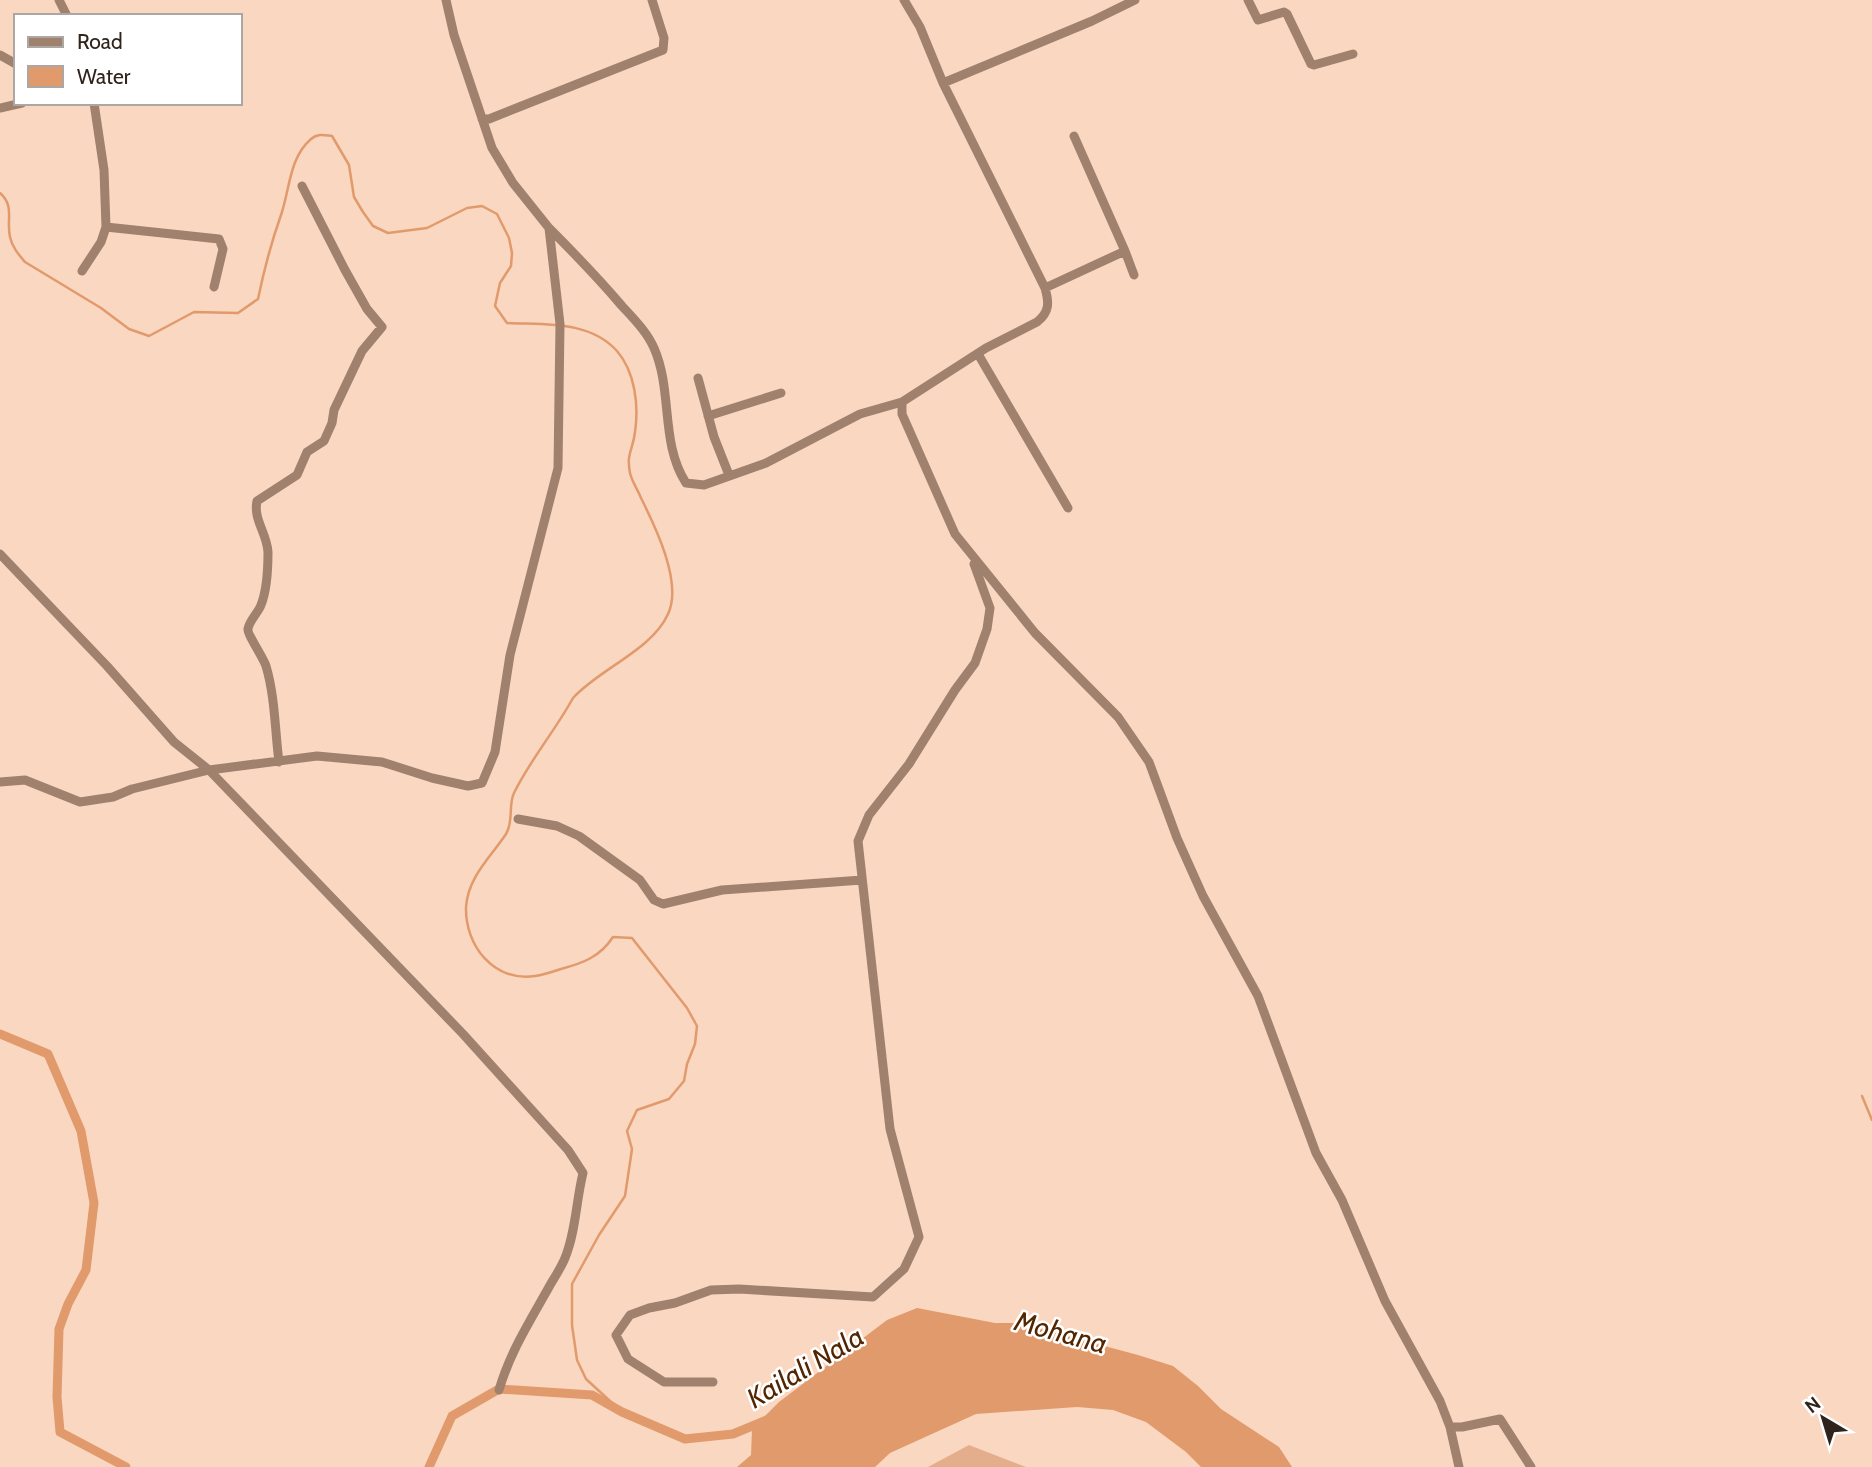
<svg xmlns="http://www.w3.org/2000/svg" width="1872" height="1467" viewBox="0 0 1872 1467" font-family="Cabin,sans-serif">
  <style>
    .green { fill: #e4ae8c }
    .water { fill: #e19a6c }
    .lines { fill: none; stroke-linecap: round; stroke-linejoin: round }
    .stream { stroke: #e19a6c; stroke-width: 2.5 }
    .canal { stroke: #e19a6c; stroke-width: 9 }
    .minor { stroke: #a0816e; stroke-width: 9 }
    .labels { text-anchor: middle; stroke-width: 5; stroke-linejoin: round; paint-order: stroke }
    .water-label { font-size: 28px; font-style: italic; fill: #532601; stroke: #fff }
  </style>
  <rect width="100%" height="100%" fill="#fad7c1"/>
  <path class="green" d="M969,1445L1026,1467H928Z"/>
  <path class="water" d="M917,1308L995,1323H1018L1138,1355L1173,1366L1198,1386L1221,1409L1279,1447L1292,1467H1201L1186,1452L1146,1422L1113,1410L1077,1407L976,1414L890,1453L875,1467H737L751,1455L752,1429L779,1402L887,1320Z"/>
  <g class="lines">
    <path class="stream" d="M0,193C15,206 6,220 10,237C12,247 19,255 25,262L101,308L129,329L149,336L194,312L238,313L258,299C264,270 271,243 281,215C290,189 289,158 311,139C318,133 324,135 332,136L349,165L354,197L363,212L373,226L388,233L427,228L467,208L482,206L497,214L509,238L512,253L511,266L500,283L495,306L507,323C544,325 589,320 617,351C635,372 639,405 635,432C633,450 626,453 630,473C632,482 638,490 641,498C655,526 683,583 668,614C652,650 599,669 573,698C555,731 530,760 514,793C508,805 514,821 506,834C490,858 468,877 466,907C465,946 494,982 535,976C543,975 552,972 561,969C583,963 600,957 613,937L632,938L687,1008L697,1026L695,1044L687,1064L684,1081L669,1099L637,1110L627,1131L632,1149L625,1196L599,1235L572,1284V1325L577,1360L586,1379L622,1412
      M1862,1096L1872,1120"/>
    <path class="canal" d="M0,1034L48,1054L81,1131L94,1203L86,1270L68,1304L59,1329L57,1397L60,1432L126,1467
      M429,1467L452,1416L499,1389L592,1395L622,1412L685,1439L733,1434L769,1419"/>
    <path class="minor" d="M59,0L67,16
      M446,0L454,35L492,148L513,183L549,228L560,324L558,468L510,655L495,752L482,783L468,786L432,778L382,762L317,756L209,770L463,1034L568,1150L583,1173C576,1201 576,1231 565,1258C561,1268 554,1278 549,1287C530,1321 510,1352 499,1390
      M904,0L920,27L943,83L1045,288C1049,302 1050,312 1037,322L986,348L902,402V414L955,534L1035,633L1118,717L1149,762L1177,838L1203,896L1258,996L1316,1153L1342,1200L1385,1301L1440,1401L1450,1427L1459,1467
      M1248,0L1258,20L1284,12L1287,14L1311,64L1314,65L1353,54
      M0,55L16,64
      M943,83L1092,21L1135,0
      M0,108L22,103
      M482,119H489L663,50L664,38L652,0
      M106,227L219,239L223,249L214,287
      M549,228C574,253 599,279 622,306C634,319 647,332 654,348C673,391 660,443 686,483L704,485L766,463L860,414L902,402
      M1125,251L1134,275
      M82,271L101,242L106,227L104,170L94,103
      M1045,288L1125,251L1074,136
      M978,354L1068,508
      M698,378L714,437L729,475
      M708,416L781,393
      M0,554L107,666L174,742L209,770L132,789L113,797L80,802L25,780L0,782
      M279,762C275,731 275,696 266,666C263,657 247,634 248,629C249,621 258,613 261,605C267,590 268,569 268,552C267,533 253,520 257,501L297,475L307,452L324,441L332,423L334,410L362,351L382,327L367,309L345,270L302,186
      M518,819L557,826L579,836L640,880L654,900L663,904L722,890L862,880
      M713,1382H664L628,1359L616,1335L630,1315L649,1308L675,1303L711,1290L739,1289L873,1297L904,1269L919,1237L890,1129L858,841L869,815L909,764L955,690L975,663L987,629L990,608L974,564
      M1450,1427H1462L1500,1419L1531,1467"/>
  </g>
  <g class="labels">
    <g class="water-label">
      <text transform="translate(1061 1332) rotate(15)" y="10">Mohana</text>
      <text transform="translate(805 1367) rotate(-31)" y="10">Kailali Nala</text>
    </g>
  </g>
  <rect x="14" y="14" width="228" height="91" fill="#ffffff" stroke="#aca7a4" stroke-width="2"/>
  <rect x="28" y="37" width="35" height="10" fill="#a0816e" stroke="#aca7a4" stroke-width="2"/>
  <text x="77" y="49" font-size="21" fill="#30231c">Road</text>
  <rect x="28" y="66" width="35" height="21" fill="#e19a6c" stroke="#aca7a4" stroke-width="2"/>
  <text x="77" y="84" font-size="21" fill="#30231c">Water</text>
  <g transform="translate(1823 1418) rotate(322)" stroke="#ffffff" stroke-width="5" paint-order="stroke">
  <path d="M0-5L12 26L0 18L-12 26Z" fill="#30231c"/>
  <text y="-10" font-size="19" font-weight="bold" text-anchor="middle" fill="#30231c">N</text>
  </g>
</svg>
